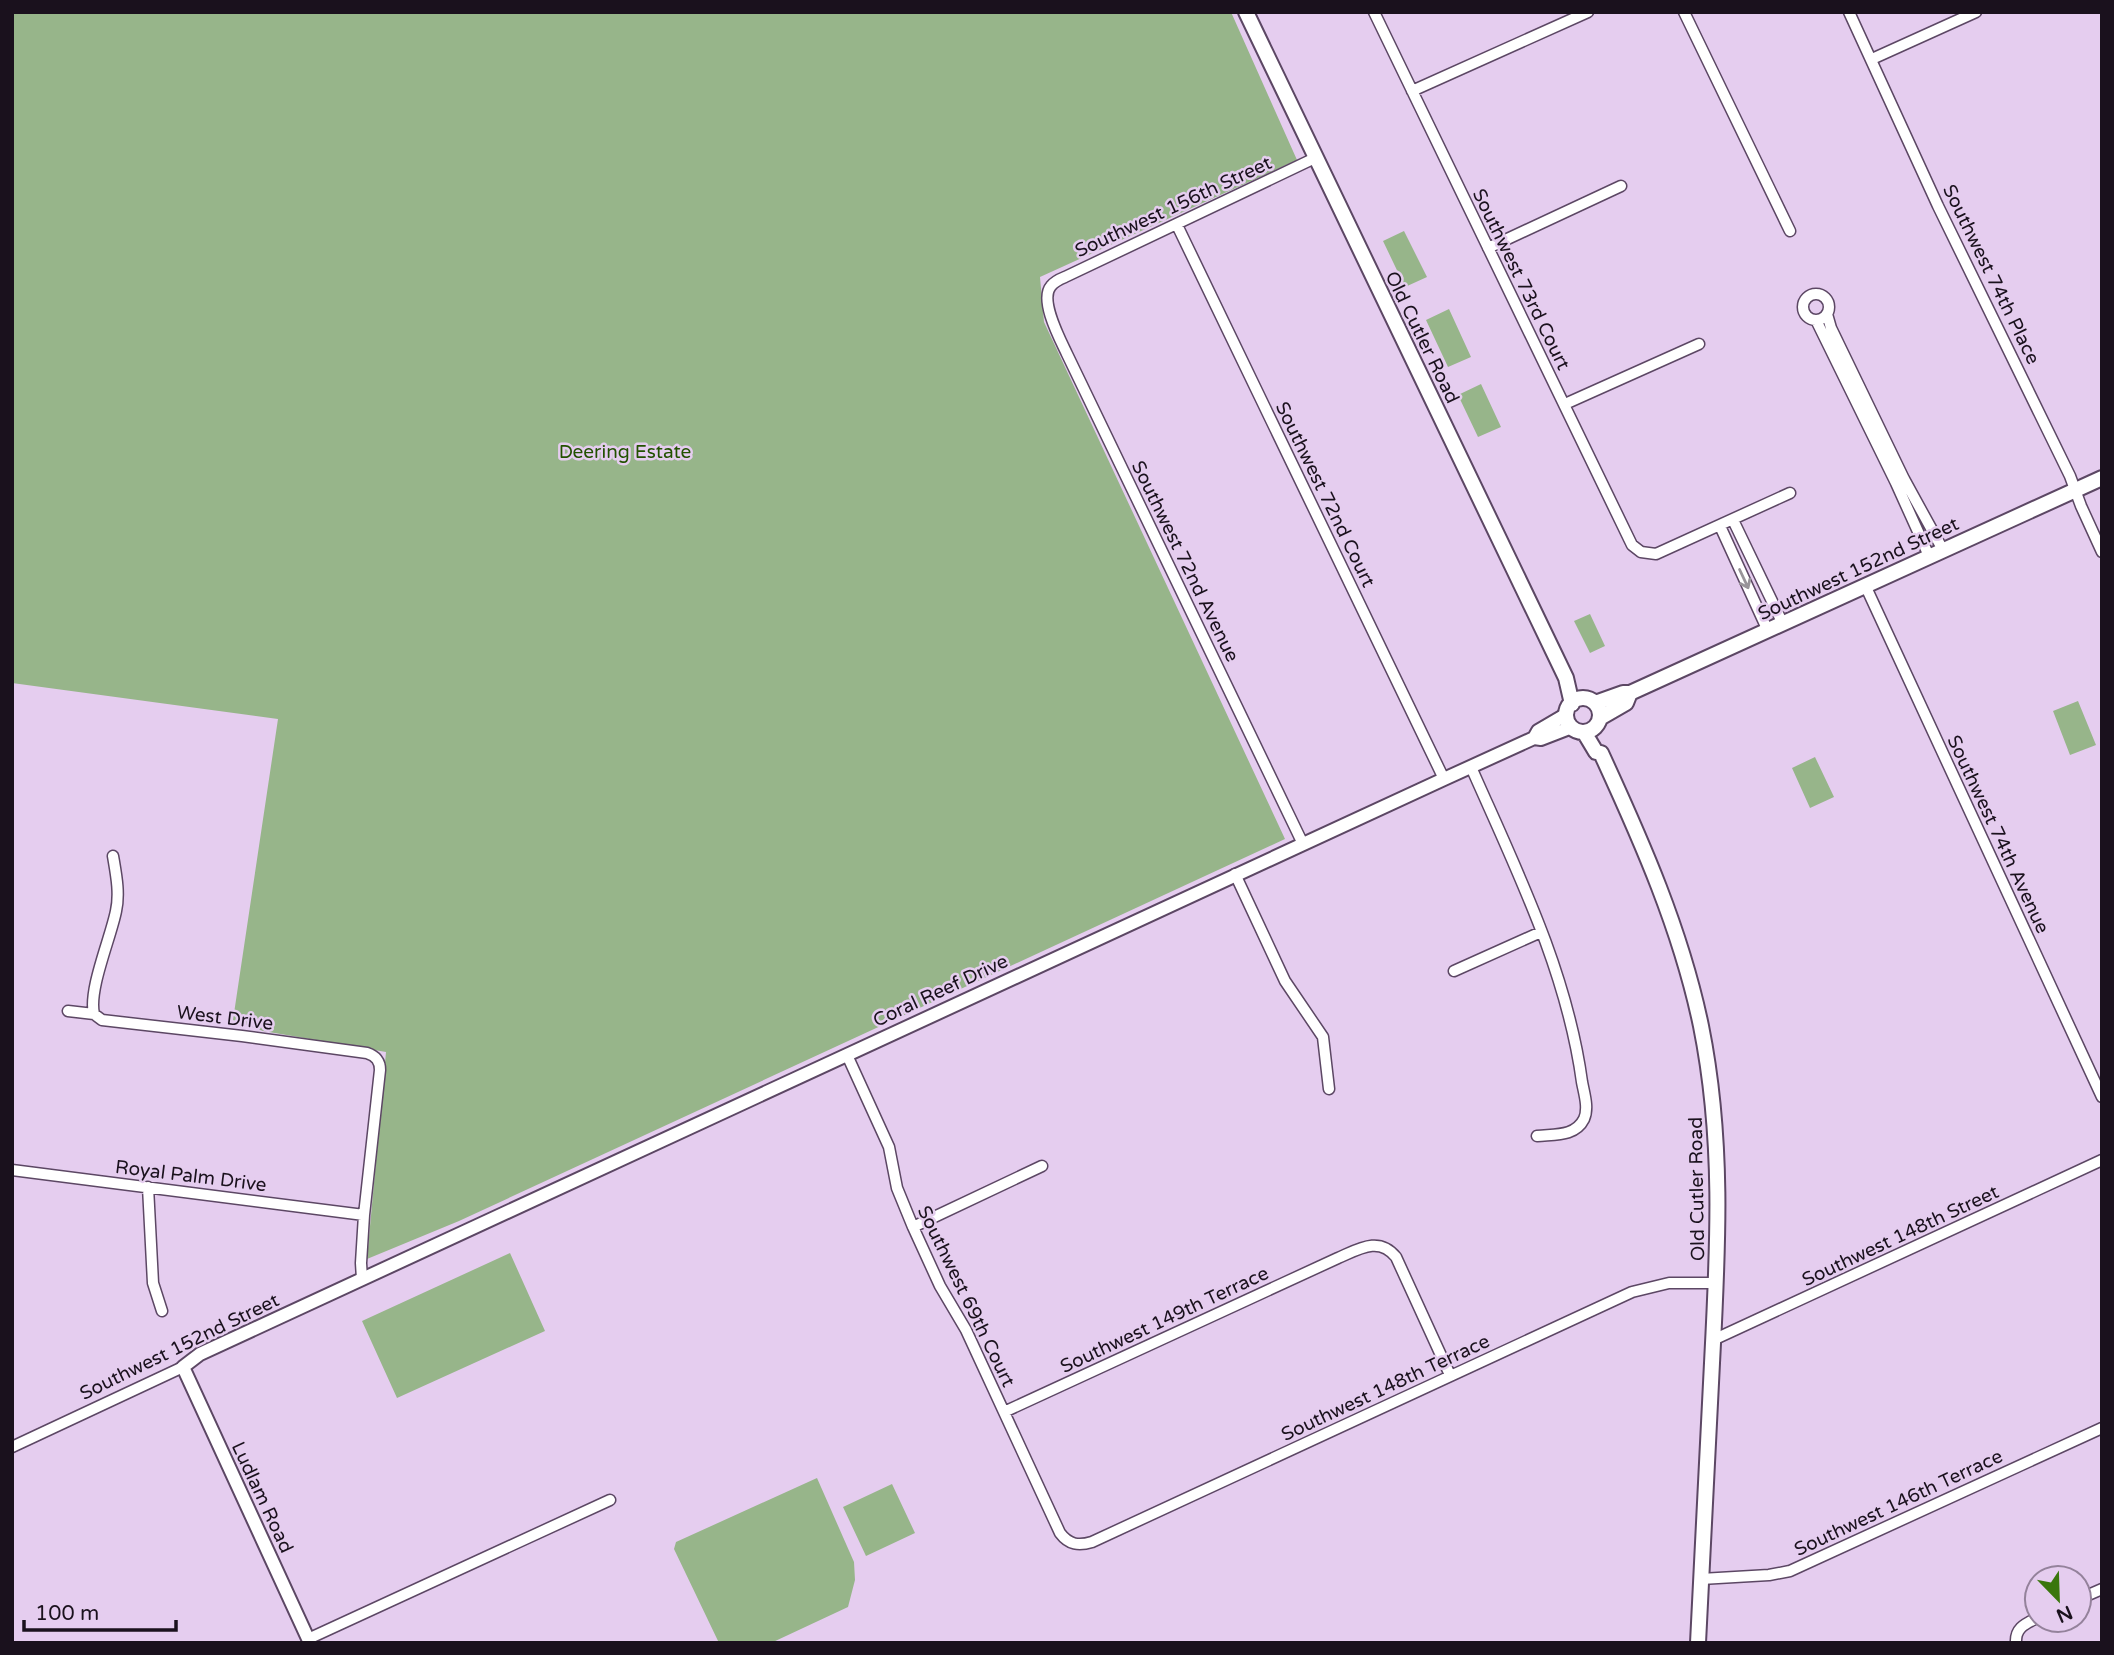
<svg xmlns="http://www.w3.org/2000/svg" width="2114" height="1655" viewBox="0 0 2114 1655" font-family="'Varela Round',sans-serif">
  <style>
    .green { fill: #97b58a }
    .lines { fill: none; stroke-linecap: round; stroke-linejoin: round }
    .minor-casing { stroke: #5c4764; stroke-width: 13 }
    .tertiary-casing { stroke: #5c4764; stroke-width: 16 }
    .secondary-casing { stroke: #5c4764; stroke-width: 18 }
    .minor { stroke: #fff; stroke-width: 10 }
    .tertiary { stroke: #fff; stroke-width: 12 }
    .secondary { stroke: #fff; stroke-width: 14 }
    .oneway { stroke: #989499 }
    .labels { text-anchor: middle; stroke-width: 5; stroke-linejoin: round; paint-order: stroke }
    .street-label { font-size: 19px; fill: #1a111d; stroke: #e5cdef }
    .park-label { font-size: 19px; fill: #225100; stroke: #e5cdef }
  </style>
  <rect width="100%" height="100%" fill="#e5cdef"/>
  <path class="green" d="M12,12H1231L1297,160L1040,277L1044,322L1285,839L459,1221L367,1259L386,1052L263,1031L233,1020L278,719L12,683Z
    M1404,231L1427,277L1405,287L1383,241Z
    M1449,309L1471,357L1448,367L1426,320Z
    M1481,384L1501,427L1478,437L1458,395Z
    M1590,614L1605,646L1590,653L1574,621Z
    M2078,701L2096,745L2070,755L2053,711Z
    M1815,757L1834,797L1810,808L1792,768Z
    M510,1253L545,1331L397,1398L362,1321Z
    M817,1478L854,1562L855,1580L848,1607L771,1643H719L674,1549L676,1542Z
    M892,1484L915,1533L866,1556L843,1507Z"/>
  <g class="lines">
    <defs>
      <path id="minor" d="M1374,12L1632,545L1641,552L1656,554L1790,493
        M1684,12L1790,231
        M1849,12L1938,206L2070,476L2081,506L2102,552
        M1872,59L1976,12
        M1412,91L1588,12
        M1177,225L1444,779
        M1488,248L1621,186
        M1803 307a13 13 0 1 1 26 0a13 13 0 1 1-26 0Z
        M1827,314L1831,328L1904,479L1943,550
        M1816,320L1896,483L1929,556
        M1565,404L1699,344
        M1733,520L1783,624
        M1720,526L1768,631
        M1865,585L2102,1097
        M1471,767C1516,869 1567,971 1582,1082C1584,1093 1589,1108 1584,1119C1575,1137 1554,1134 1537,1136
        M1303,844L1067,354C1060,339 1039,300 1051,286C1054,282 1060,279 1065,277L1315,158
        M1235,874L1285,981L1323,1037L1329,1089
        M1454,971L1541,932
        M68,1011L94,1014L102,1020L242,1036L367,1053C376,1056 380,1061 380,1070L364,1215L361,1263L362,1279
        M94,1014C88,990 111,937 116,911C120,893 116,874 113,856
        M847,1055L889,1147L897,1188L913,1227L940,1286L966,1330L1060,1533C1069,1545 1079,1546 1092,1542L1632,1292L1669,1283H1716
        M12,1170L364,1215
        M148,1187L153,1283L162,1311
        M913,1227L1042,1166
        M1713,1340L2102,1160
        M1004,1412L1338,1258C1359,1249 1379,1236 1396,1257L1450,1375
        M12,1447L183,1367
        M1701,1579L1769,1575L1790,1571L2102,1428
        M2079,1599L2102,1589
        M308,1639L610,1500
        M2016,1643C2015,1628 2025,1624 2037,1618"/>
      <path id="tertiary" d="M1534,738L1538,731L1567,714
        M310,1643L183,1367L200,1354L1444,779L1534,738L1541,739L1572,727"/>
      <path id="secondary" d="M1246,12L1566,678L1572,704
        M1566 715a17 17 0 1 1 34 0a17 17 0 1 1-34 0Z
        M1595,703L1623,693H1630L2102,478
        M1600,718L1626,703L1630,693
        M1584,732L1596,752L1601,753C1642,842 1681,930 1701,1026C1724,1140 1718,1248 1712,1363C1707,1456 1702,1549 1698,1643"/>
    </defs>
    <use href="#minor" class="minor-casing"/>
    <use href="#tertiary" class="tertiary-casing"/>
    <use href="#secondary" class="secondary-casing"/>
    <use href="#minor" class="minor"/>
    <use href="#tertiary" class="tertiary"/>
    <use href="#secondary" class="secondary"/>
  </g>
  <defs><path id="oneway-shaft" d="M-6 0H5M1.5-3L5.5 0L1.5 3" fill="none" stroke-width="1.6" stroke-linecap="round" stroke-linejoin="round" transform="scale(1.75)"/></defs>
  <use class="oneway" href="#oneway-shaft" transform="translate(1744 579) rotate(65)"/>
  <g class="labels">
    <g class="street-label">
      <text transform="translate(1173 206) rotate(-25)" y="7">Southwest 156th Street</text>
      <text transform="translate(1992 274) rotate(64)" y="7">Southwest 74th Place</text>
      <text transform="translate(1522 279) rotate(64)" y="7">Southwest 73rd Court</text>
      <text transform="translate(1423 337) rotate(64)" y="7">Old Cutler Road</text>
      <text transform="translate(1326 494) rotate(64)" y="7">Southwest 72nd Court</text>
      <text transform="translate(1186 561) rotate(64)" y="7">Southwest 72nd Avenue</text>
      <text transform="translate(1858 568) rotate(-25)" y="7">Southwest 152nd Street</text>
      <text transform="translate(1999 834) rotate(65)" y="7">Southwest 74th Avenue</text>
      <text transform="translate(940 990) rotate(-25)" y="7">Coral Reef Drive</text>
      <text transform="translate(225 1017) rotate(7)" y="7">West Drive</text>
      <text transform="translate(191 1175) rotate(7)" y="7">Royal Palm Drive</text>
      <text transform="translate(1696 1189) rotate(-91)" y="7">Old Cutler Road</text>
      <text transform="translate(1900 1235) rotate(-25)" y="7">Southwest 148th Street</text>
      <text transform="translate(967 1296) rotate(64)" y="7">Southwest 69th Court</text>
      <text transform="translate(1164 1319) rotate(-25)" y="7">Southwest 149th Terrace</text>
      <text transform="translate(179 1346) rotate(-26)" y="7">Southwest 152nd Street</text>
      <text transform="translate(1385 1387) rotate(-25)" y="7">Southwest 148th Terrace</text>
      <text transform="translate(263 1497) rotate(65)" y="7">Ludlam Road</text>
      <text transform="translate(1898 1502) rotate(-25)" y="7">Southwest 146th Terrace</text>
    </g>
    <g class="park-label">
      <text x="625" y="458">Deering Estate</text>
    </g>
  </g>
  <rect width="2114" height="1655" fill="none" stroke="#1a111d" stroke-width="28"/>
  <g transform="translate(2058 1599) rotate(157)"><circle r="33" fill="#e5cdef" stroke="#94829b" stroke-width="2"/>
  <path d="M0-5L12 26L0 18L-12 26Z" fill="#3a760d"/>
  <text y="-10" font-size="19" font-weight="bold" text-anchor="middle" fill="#1a111d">N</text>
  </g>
  <path d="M24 1620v10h152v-10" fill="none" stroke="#1a111d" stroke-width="3.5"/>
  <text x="35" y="1620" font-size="21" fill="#1a111d" stroke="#e5cdef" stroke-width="5" paint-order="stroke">100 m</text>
</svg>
